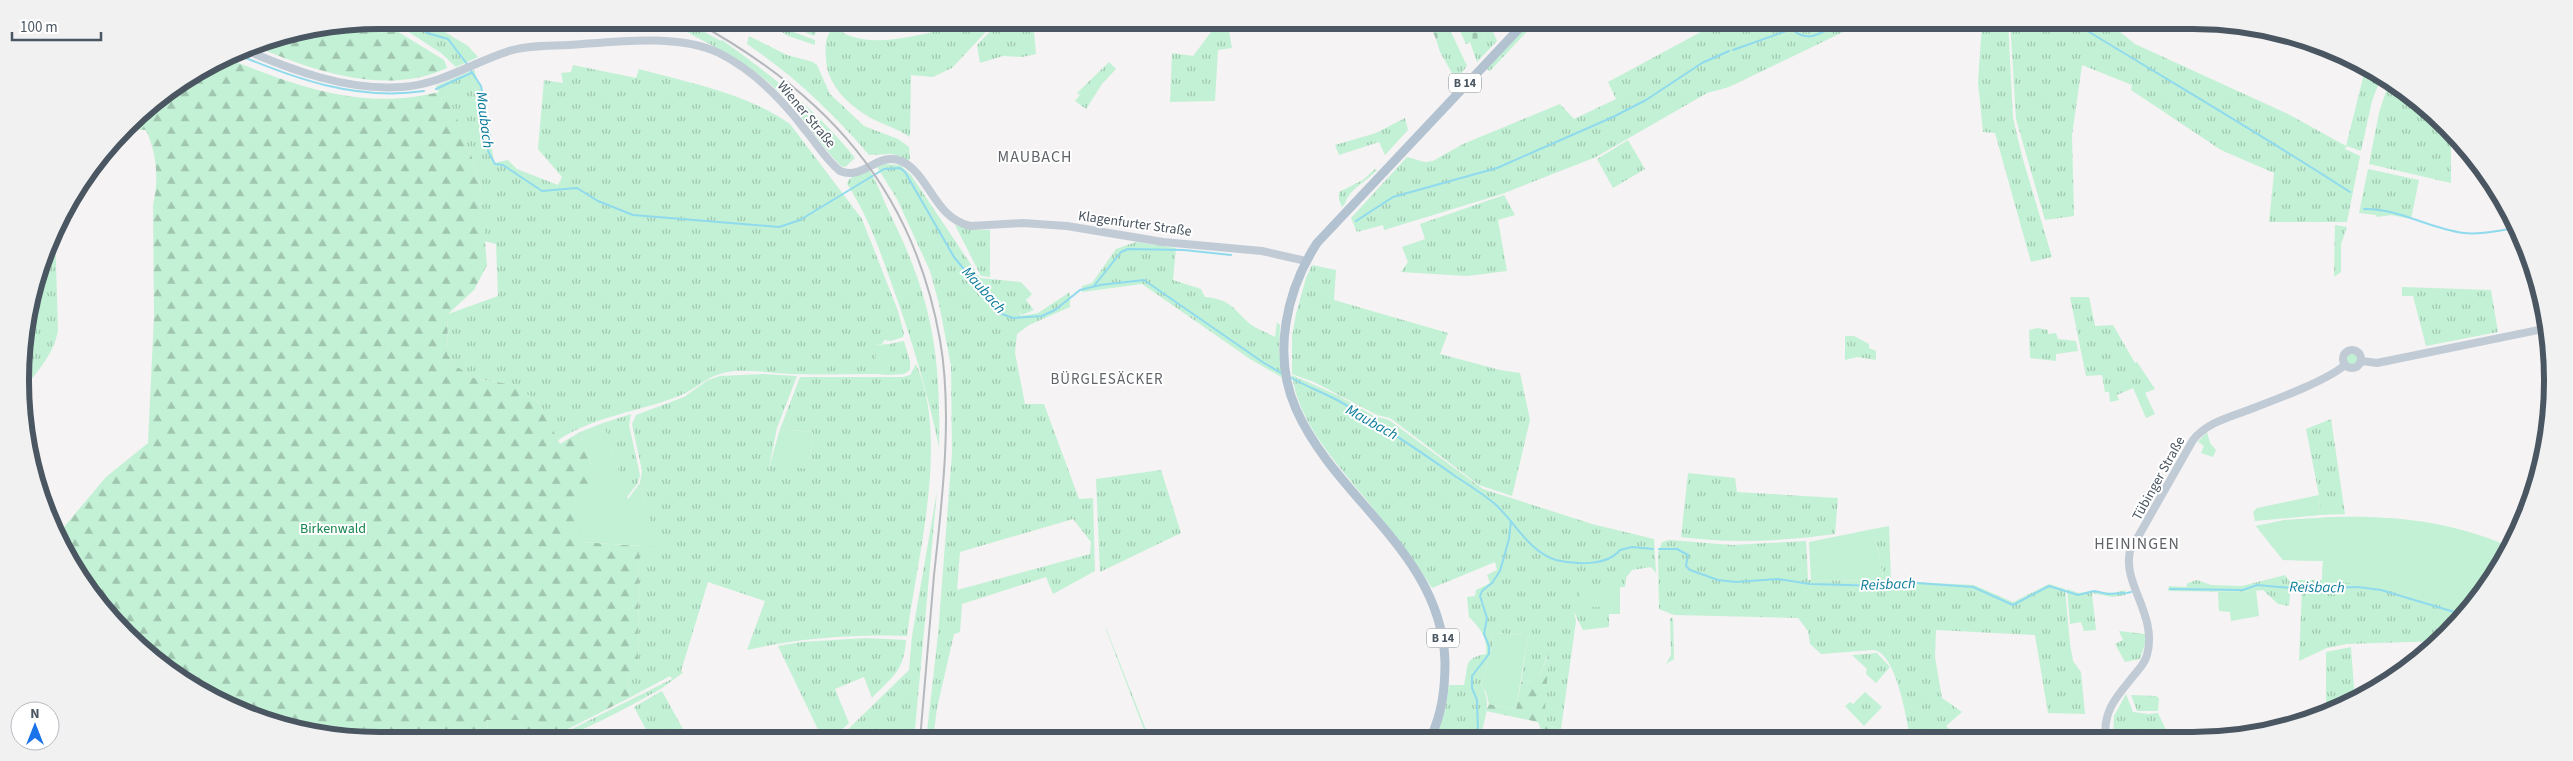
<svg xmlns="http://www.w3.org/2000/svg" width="2573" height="761" viewBox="0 0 2573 761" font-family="'Source Sans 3',sans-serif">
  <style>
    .grass { fill: url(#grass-tufts); fill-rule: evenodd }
    .forest { fill: url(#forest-firs) }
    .cemetery { fill: url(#cemetery-stones) }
    .garden { fill: #c3f1d5 }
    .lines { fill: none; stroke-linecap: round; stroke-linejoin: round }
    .stream { stroke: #90daee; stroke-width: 2 }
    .secondary { stroke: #c1cbd6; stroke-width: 8 }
    .primary { stroke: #b3c2d1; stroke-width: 9 }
    .rail { stroke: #b5b8bd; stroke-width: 2 }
    .labels { text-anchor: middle; stroke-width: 4; stroke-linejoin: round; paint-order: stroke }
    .shield { fill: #fff; stroke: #808990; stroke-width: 1 }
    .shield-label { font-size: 12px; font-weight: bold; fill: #4a5661 }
    .street-label { font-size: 14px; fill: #4a5661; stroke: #fff }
    .park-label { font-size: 14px; fill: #17864f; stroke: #fff }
    .water-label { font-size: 15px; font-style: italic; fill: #0c7c9b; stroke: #fff }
    .neighbourhood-label { font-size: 15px; letter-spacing: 1px; fill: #5f6368; stroke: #fff }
    .quarter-label { font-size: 16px; letter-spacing: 1px; fill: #5f6368; stroke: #fff }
    .rim { fill: none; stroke: #4a5661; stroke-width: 6 }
  </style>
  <defs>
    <pattern id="grass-tufts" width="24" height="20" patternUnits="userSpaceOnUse" patternTransform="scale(1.25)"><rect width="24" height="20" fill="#c3f1d5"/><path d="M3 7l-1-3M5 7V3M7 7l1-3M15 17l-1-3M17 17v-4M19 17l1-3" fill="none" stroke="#a0c6b0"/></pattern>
    <pattern id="forest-firs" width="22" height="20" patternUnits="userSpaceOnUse" patternTransform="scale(1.25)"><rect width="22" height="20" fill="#c3f1d5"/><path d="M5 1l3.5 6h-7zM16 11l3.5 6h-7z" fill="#a0c6b0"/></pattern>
    <pattern id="cemetery-stones" width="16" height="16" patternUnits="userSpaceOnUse" patternTransform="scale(1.25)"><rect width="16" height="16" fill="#c3f1d5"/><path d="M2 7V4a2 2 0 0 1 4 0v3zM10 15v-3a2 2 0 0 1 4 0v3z" fill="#a0c6b0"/></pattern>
  </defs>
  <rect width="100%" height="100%" fill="#f5f3f3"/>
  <path class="grass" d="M390,20H425L468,46L478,57L456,67L441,53Z
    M670,20H683L721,41L722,40C771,75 818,111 855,158L845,167L841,166C820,145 805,119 785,98C759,70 727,53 694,36C683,30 685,25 670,20Z
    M784,20V26L788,30L815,40V45L788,36L773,26V23Z
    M792,20H807L818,27L814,36L794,27Z
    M950,20H997L952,68L933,77L911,75L910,137C898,129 887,126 875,120C851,108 827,86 826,59C825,45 825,37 834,26C860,51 913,37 944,29Z
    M1001,20H1063V31L1034,32L1036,54L1022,57L1003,56L980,63L977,45Z
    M1121,20H1147V22L1122,29Z
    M1220,20H1227L1232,48L1218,50L1215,101L1170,102L1172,53L1193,56Z
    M1479,20H1488L1497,41L1477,62L1470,42L1485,36Z
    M1723,20H1868L1729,87L1707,93L1596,157L1502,194L1384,230L1383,225L1357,232L1351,218L1407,157L1425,162L1433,161L1463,144L1560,104L1574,119L1616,99L1608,82Z
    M1956,20H2008L2013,118L2022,156L2052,257L2031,262L1995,133L1983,132L1978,82L1982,23Z
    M2010,20H2105L2135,44L2288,114L2346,146L2366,66L2382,75L2372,101L2361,151L2347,146L2345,149L2360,156L2347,222H2269L2274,173L2221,150L2131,90L2132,85L2082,65L2072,135L2074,216L2045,220L2016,119Z
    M1528,24L1533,25L1490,71L1485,68Z
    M1451,32L1467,66L1456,80L1440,52L1436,39Z
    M749,36L787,55L813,62L817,65L830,94L864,126L898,139L909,147L910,159L908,161L892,154L869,155C833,113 794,76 747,44Z
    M1109,62L1116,69L1102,84L1086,109L1075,101L1080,95L1077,93Z
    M573,65L636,78L639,69C690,83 746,93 790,124L862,219L898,311L904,334L903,337L891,341L884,340L882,344L876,345V374C848,374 820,375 792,374C772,373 753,370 734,371C707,374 701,387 679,396C639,412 593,416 557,441L539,403L515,385L474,378L456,366L447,354L448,314L498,296L496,244L484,241L480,184L473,160L446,91L439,93L436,86L474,70L484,96L494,163L508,160L517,169L558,185L562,177L538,149L544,80L563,83L561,73L571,72Z
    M2390,79L2451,131V183L2369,164L2379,113Z
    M1405,118L1408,130L1385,155L1379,142L1339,155L1335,145L1376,133Z
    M1628,140L1645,169L1613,188L1597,159Z
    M885,164L900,165L911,175L980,278L1021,282L1032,294L1026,300L1034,310L1022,315L1019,312L1021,316L1038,313L1070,292V307L1029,325L1017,334L1015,353L1025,404H1044L1079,499L1093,498L1095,571L1053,594L1046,577L962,604L960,632L954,634L937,708L933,740H926L938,635L952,453L951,366L939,304L930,271L897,199L877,167ZM1073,519L1091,542L1090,554L957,590L960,552Z
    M869,169C878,184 883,199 890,214C932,298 941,355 939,447C927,390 911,337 891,282C879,248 867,214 847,184L849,179Z
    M1375,169L1377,170C1368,180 1355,186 1348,197C1345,201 1346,204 1342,207L1339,200V192L1363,180Z
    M2368,169L2419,180L2411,219L2391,215L2377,217L2376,215L2359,213Z
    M1504,195L1515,215L1498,220L1507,271L1467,276L1401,272L1408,262L1402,247L1425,239L1420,224Z
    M955,225L969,229L990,230V277L981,276Z
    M2335,225L2347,227L2341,244V272L2334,277Z
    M55,230L58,331C53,356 36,373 21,392L23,334Z
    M1136,242L1176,248L1173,280L1201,289L1205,297C1232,300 1232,308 1250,324C1257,329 1267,333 1275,337L1277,322L1280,325L1279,351L1283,378L1250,359L1142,284L1082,292V286L1092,283L1116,249Z
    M1312,265L1336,270L1334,300L1448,333L1440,354L1500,370L1520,373L1530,420L1512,496L1479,485L1390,418L1377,415L1314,382L1292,374V336L1296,314L1306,278Z
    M2402,287L2491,290L2498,332L2426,346L2413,296H2402Z
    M2070,297H2089L2095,326L2113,325L2135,363L2137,362L2155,389L2145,393L2155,414L2146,418L2133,388L2117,395L2119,400L2110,402L2109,392H2105L2102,375L2086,376Z
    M2038,328L2048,330V334L2056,333L2058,339L2076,341L2078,351L2056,354V361L2030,358L2029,330Z
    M1845,336H1854L1869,344V348L1876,351V360L1857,357L1845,360Z
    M904,341L910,361V370L904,374L889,375V344Z
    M916,364C950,440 917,556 907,636C853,634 800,638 747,650L765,601L708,582L681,671L683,673C674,678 669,684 659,690C639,701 567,741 548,741L672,679L670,676L631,697L627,677L638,671L639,546H656L640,483L642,471L632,424L636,415L684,397L708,380L720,376L763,374L797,376L777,428L767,477L770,464L808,468L813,432L780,429L800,377H903L910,375Z
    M1292,375L1339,396L1374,416L1389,420L1483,489L1592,524L1654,539L1656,573L1651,567L1632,570L1626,578L1625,587H1620V614H1609V627L1583,630L1574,612L1576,621L1561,729L1544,724L1548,655L1538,679L1521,682L1528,635L1491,633L1493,643L1481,685C1493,702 1484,720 1480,739H1435L1445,710L1449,685H1464C1469,665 1463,658 1486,654C1488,638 1480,628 1469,617L1467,597L1475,596L1476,590L1490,583L1487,575L1497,570L1495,562L1432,588C1413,558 1391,530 1368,502C1338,464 1299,425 1292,375Z
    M631,414L629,425L640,475L638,483L627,497L603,423Z
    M2331,419L2345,514L2320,515L2319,495L2306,429Z
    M1161,470L1181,533L1100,572L1096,479Z
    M1688,473L1735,478L1737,492L1838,498L1835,534C1784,541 1733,544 1681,537Z
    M937,491L914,740H837L909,670L912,636Z
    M2334,517C2394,516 2454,523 2510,547L2505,561L2439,641L2346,644L2327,648L2299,661L2302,587L2293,580H2322L2323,561L2283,560L2256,526L2285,520Z
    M1889,526L1891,581L1974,585L2013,602L2049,584L2065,589L2070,644L2073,661L2081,672L2085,714L2048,713L2035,635L1936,630L1935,657L1942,698L1962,712L1946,726L1959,738H1910C1907,720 1896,651 1873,650L1821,654L1810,644L1808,631L1798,618L1674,615L1659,609L1658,553L1662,542L1669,540L1732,545L1806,541L1808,580L1884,581L1873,529Z
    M2285,575L2291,583L2289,606L2278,604L2263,590L2244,592L2168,591L2169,586L2186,587L2188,583L2197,580L2211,585L2242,586Z
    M2067,589L2079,593L2092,591L2113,593L2125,590L2126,595L2112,597L2092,593L2096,630L2084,631L2081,622L2070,624Z
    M1670,618H1673L1674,659L1666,664L1671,655Z
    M1105,627L1106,628L1150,740H1148Z
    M2119,631L2145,634V644L2140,659L2125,662L2115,644L2123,640Z
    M866,638L906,640C904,671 893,676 872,698L864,677L835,689L849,723L831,740H823L778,646L802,642Z
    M2351,647L2355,702L2326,712V652Z
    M1877,653L1890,667L1876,683L1866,674L1867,669L1852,655Z
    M662,691L689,740L652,741L634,707Z
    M1865,692L1882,707L1864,726L1845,706L1850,702L1853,704Z
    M2126,694L2133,712L2148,714L2158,713L2169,736L2113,738L2114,716Z
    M2131,695L2156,696L2159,698L2158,711H2137Z"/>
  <path class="forest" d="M379,20L444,60L447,68C385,97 310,70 252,45L310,27Z
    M226,58C299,87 367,113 446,90L473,160L480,184L487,265L474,290L448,314L447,354L456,366L474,378L515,385L539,403L560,444L580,432L596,480L582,542L639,546L638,671L627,678L631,697L554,736L542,741H525L519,720H486L490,741H381L310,734L242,713L180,680L125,635L81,581L59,533L106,477L148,443L154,316L153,205C159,180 157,154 146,130L124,129L143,110Z
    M1549,654L1544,724L1594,739L1544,737L1538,722L1486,711L1489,704L1516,709L1521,682L1538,679Z"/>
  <path class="cemetery" d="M1428,20H1479L1485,36L1466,44L1459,29L1436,39Z"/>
  <path class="garden" d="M889,344V375L876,374V345Z
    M2346 359a6 6 0 1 1 12 0a6 6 0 1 1-12 0Z
    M603,423L628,499L640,483L657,547L582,542L571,499L596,480L580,432Z
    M780,429L813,432L808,469L770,464Z
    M2207,432L2210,443L2216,450L2213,457L2201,453L2204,446L2198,442Z
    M2319,495L2320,515L2255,521L2253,512L2257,508Z
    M2334,517C2393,515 2456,522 2510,547L2505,560L2463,612L2375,586L2322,580L2323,561L2283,560L2256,526L2285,520Z
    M1873,529L1884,581L1811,580L1809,542Z
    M1580,587H1620V607H1580Z
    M2256,590L2259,616L2231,621L2230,612L2219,611L2218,592H2244Z
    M1491,633L1528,635L1516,709L1489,704L1486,692L1481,685L1493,643Z
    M486,720H519L525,741H490Z"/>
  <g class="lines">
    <path class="stream" d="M410,20L427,33L448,39L467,64
      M2074,20L2081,27C2171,82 2262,135 2350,192
      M1792,29L1796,20
      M1733,50L1792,29C1809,46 1827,29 1844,20
      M234,53C295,79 357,101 424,91
      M469,68L481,86L491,141L488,151L495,164L503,165L542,191L577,188L598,201L633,215L779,227L800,220L884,169L900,168L905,172L954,257L993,305L1002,314L1013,318L1042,316L1055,310L1080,290L1100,285L1144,280L1264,363L1283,374
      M436,89L471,73
      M2364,209C2398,208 2430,229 2464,233C2479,235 2496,231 2510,229
      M1356,221L1393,197L1497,168L1613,117L1646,100L1702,63L1729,51
      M1094,286L1121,252L1128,249L1184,250L1231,255
      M1290,377C1305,386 1322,392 1337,400C1378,423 1417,449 1455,476C1469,485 1483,494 1495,504C1515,522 1529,552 1556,560C1576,565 1607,566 1620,550L1632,547L1653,549
      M1659,549H1677L1688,555L1686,566L1690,570L1718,580L1736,582L1778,579L1810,584L1883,586L1889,581L1973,587L2013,605L2049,586L2078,595L2094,591L2108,594L2125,593
      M2170,589L2243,590L2257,585L2304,589L2358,587L2381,590L2461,614
      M2127,593L2131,592
      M1476,739L1478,732L1477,700L1472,688V676L1489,654V646L1484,634L1487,618L1480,596L1482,591L1492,583L1500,571L1509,539L1511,521"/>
    <path class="secondary" d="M241,48C291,70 347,91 402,87C443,84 471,63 509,51C528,45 549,46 569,45C613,42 678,33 719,53C755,71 782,99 806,131C817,144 826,160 840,171C863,181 878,151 901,161C930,174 933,217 970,226L1023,223L1067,226L1163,242L1262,251L1306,261
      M2343 359a9 9 0 1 1 18 0a9 9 0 1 1-18 0Z
      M2362,361L2377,363L2548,328
      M2106,738C2102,710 2119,694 2135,674C2140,668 2145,663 2147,655C2158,615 2122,584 2130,551L2193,440C2206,424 2224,419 2243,412C2269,402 2325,382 2345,365"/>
    <path class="primary" d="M1430,739C1442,714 1445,690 1445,662C1442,553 1336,500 1296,409C1272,355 1286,291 1317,243L1527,20"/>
    <path class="rail" d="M692,20C825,92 913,187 940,340C953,413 942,502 934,575C929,630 925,685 920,740"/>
  </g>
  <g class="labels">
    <g class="shield">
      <rect x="1449" y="73.5" width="32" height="19" rx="4"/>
      <rect x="1427" y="628.5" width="32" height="19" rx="4"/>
    </g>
    <g class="shield-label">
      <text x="1465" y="87">B 14</text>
      <text x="1443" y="642">B 14</text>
    </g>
    <g class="street-label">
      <text transform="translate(807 114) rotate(50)" y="5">Wiener Straße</text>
      <text transform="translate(1135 223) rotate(8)" y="5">Klagenfurter Straße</text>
      <text transform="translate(2158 478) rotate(-61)" y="5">Tübinger Straße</text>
    </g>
    <g class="park-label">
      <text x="333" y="533">Birkenwald</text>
    </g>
    <g class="water-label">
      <text transform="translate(485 120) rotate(83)" y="5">Maubach</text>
      <text transform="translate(984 290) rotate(48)" y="5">Maubach</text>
      <text transform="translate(1372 422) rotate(29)" y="5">Maubach</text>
      <text transform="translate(1888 584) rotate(-2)" y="5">Reisbach</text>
      <text transform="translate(2317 587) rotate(1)" y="5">Reisbach</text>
    </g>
    <g class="neighbourhood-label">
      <text x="1107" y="384">BÜRGLESÄCKER</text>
    </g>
    <g class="quarter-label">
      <text x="1035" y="162">MAUBACH</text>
      <text x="2137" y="549">HEININGEN</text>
    </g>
  </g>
  <path d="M0 0H2573V761H0ZM380 29H2193A351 351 0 0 1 2544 380V381A351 351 0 0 1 2193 732H380A351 351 0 0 1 29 381V380A351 351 0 0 1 380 29Z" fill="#f1f1f2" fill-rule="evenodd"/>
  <path class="rim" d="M380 29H2193A351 351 0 0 1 2544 380V381A351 351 0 0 1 2193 732H380A351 351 0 0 1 29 381V380A351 351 0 0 1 380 29Z"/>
  <g transform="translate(35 726)"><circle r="24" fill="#ffffff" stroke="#b7bbc0"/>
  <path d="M0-4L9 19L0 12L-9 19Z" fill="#1a73e8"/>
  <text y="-8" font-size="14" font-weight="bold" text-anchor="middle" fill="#4a5661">N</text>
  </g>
  <path d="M12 32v8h89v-8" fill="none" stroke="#4a5661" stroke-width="2.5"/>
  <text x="20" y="32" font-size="15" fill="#4a5661" stroke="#ffffff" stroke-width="4" paint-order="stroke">100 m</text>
</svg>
